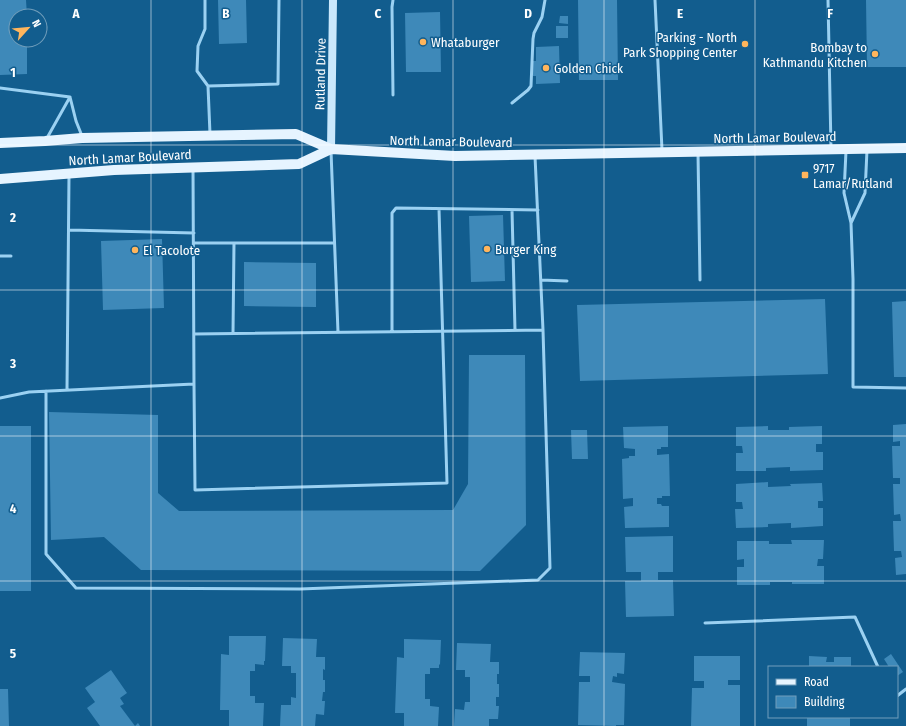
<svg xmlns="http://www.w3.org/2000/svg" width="906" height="726" viewBox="0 0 906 726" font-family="'Fira Sans Condensed',sans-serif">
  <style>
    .building { fill: #3e89b9 }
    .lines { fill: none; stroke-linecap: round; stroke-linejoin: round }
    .lane { stroke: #9bd1f2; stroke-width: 3 }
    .secondary { stroke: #cae8fc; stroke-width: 8 }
    .primary { stroke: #e6f4ff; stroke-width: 10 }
    .grid { fill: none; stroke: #fff; stroke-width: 1; stroke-opacity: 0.55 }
    .poi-dot { fill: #ffb55c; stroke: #125d8e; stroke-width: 1.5 }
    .labels { text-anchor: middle; stroke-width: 3; stroke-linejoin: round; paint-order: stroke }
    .poi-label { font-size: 13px; fill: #fff; stroke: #125d8e; text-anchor: start }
    .street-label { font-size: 13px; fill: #fff; stroke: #125d8e }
    .grid-label { font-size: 13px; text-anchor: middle; font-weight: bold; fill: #fff; stroke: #125d8e; stroke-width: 3; stroke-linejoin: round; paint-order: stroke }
  </style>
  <rect width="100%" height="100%" fill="#125d8e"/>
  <path class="building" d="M0,0H26L27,16H16V40H27V74L0,75Z
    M218,0H246L247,43L219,44Z
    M578,0H617L618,80H579Z
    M866,0H906V67H867Z
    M440,12L441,72H406L405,13Z
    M560,16H568V24L559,23Z
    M556,26H568V38H556Z
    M559,46L560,83L536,84V76H533V61H536V47Z
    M503,215L505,281L471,282L469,216Z
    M162,239L164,308L103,310L101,241Z
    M244,262L316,263V307L244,306Z
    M825,299L828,374L580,381L577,305Z
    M906,301V377H894L892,302Z
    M469,355H525L526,525L480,571L141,570L104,537L51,540L49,412L158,415V493L179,511L453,510L468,484Z
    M906,424V574L896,575L895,558L902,557L901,551H894L893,521H901L900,514L894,515L893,484H900V478H893L892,446H900V441L893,442V425Z
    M0,426H31V591H0Z
    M668,426V447H661V449H657V455L669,454L670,496H662V498H657V504H661L662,506H669V527L625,528L624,507L633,506V498L623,499L622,459L629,458V456H635V449L624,448L623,427Z
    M768,426V430H789V427L822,426V444H816V452H823V470L790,471V467L766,468V471H736V453H743L742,446H736V427Z
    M571,430H587L588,459H572Z
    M768,482V487L791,486L790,484L822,483L823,501H818V508H823V526L791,528V523L768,524V527L736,528L735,509H743L742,502H736V484Z
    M673,536V572H658V580H673L674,616L626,617L625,581H641V572H626L625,537Z
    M791,540H824L823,559H818L817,566H824V584H792V582H770V585H737V567H744V559L737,560V541H769V544H792Z
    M229,636H266L265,661H264V665L255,664V671H250V696H255V703H264L263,726H229V710H220L221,654L229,655Z
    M283,638L317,639L316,657H325V670L323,669V680H325V692H323L322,701H325L324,715L316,714L315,726H280L281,705H291V697L296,698V673H291V666H282Z
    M404,639L441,640L440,665L439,664V668H430V674H425V699H430V706L439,707L438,726H404V713H395L397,657L404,658Z
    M457,643L491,644L490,662H499V674H497V684H499V697H496V706H499L498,719H489V726H454L455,709L464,710L465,702H470V677H465V670H456Z
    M580,652L625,653L624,674L617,673V677L613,676L612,682L625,684L624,725H616V726L578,725L579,682H590V676H579Z
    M891,654L903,672L897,676V667H889L884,659Z
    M694,656H740V680H728V685H740V726H691L692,688H704V681H694Z
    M809,656L827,657L826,662H834V657H851V667H809Z
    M111,670L127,693L120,698L124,704L120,706L135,726L138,723L140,726H100L87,708L95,702L85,688Z
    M0,689H8L9,726H0Z
    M807,717H850V726H807Z"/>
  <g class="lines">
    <path class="lane" d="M205,0V29L198,46L197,71L208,86
      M655,0L662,150
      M828,0L831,148
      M0,88L70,97
      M393,95L392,7L393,0
      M70,97L76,121L82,136
      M512,103L528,90L531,86L533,39L534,33L542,17L545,0
      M210,134L208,86L278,84L279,0
      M47,138L70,97
      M331,151L338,332
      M846,151L844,193L851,223L853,279V387L906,388
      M698,153L700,280
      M512,210L515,330
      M851,223L865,193L867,150
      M69,230L194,233
      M194,243H334
      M0,256H11
      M541,280L567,281
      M392,331V213L396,208L538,210
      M233,333L234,243
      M194,334L543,330
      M194,384L195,490L447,483L439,209
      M67,390L69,176
      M46,391V554L76,588L300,589L538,580L550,568L543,330L535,156
      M0,398L29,392L194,384L193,169
      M705,623L855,617L878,667
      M897,696L906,689"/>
    <path class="secondary" d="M331,149L333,0"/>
    <path class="primary" d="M0,143L45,141L82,138L296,134L331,149
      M0,179L114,170L299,164L331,149L455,156L906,148"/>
  </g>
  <path class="grid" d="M151,0V726M302,0V726M453,0V726M604,0V726M755,0V726M0,145H906M0,290H906M0,436H906M0,581H906"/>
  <g class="poi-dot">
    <circle cx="423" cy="42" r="4"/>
    <circle cx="745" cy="44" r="4"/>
    <circle cx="875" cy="54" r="4"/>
    <circle cx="546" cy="68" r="4"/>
    <rect x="801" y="171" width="8" height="8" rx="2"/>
    <circle cx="487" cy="249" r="4"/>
    <circle cx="135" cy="250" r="4"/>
  </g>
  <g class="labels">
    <g class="poi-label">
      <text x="737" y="42" text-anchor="end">Parking - North<tspan x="737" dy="15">Park Shopping Center</tspan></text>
      <text x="431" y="47">Whataburger</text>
      <text x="867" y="52" text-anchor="end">Bombay to<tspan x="867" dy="15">Kathmandu Kitchen</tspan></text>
      <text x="554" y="73">Golden Chick</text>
      <text x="813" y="173">9717<tspan x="813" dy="15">Lamar/Rutland</tspan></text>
      <text x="495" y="254">Burger King</text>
      <text x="143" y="255">El Tacolote</text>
    </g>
    <g class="street-label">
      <text transform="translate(320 74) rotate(-89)" y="5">Rutland Drive</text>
      <text transform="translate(775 137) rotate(-1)" y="5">North Lamar Boulevard</text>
      <text transform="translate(451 141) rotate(1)" y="5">North Lamar Boulevard</text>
      <text transform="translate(130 157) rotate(-3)" y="5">North Lamar Boulevard</text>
    </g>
  </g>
  <g class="grid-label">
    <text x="76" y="18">A</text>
    <text x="226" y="18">B</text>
    <text x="378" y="18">C</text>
    <text x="528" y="18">D</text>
    <text x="680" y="18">E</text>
    <text x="830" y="18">F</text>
    <text x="13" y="77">1</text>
    <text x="13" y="222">2</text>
    <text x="13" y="368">3</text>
    <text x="13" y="513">4</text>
    <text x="13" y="658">5</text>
  </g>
  <rect x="768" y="666" width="130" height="52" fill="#125d8e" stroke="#719ebb"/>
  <rect x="776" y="679" width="20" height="6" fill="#e6f4ff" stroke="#719ebb"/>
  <text x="804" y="686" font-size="12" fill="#ffffff">Road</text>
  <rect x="776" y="696" width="20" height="12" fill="#3e89b9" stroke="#719ebb"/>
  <text x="804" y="706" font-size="12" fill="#ffffff">Building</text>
  <g transform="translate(28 28) rotate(63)"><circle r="19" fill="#125d8e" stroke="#719ebb"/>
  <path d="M0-3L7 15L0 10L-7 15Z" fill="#ffb55c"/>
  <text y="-6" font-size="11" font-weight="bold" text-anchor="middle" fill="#ffffff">N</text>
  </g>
</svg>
